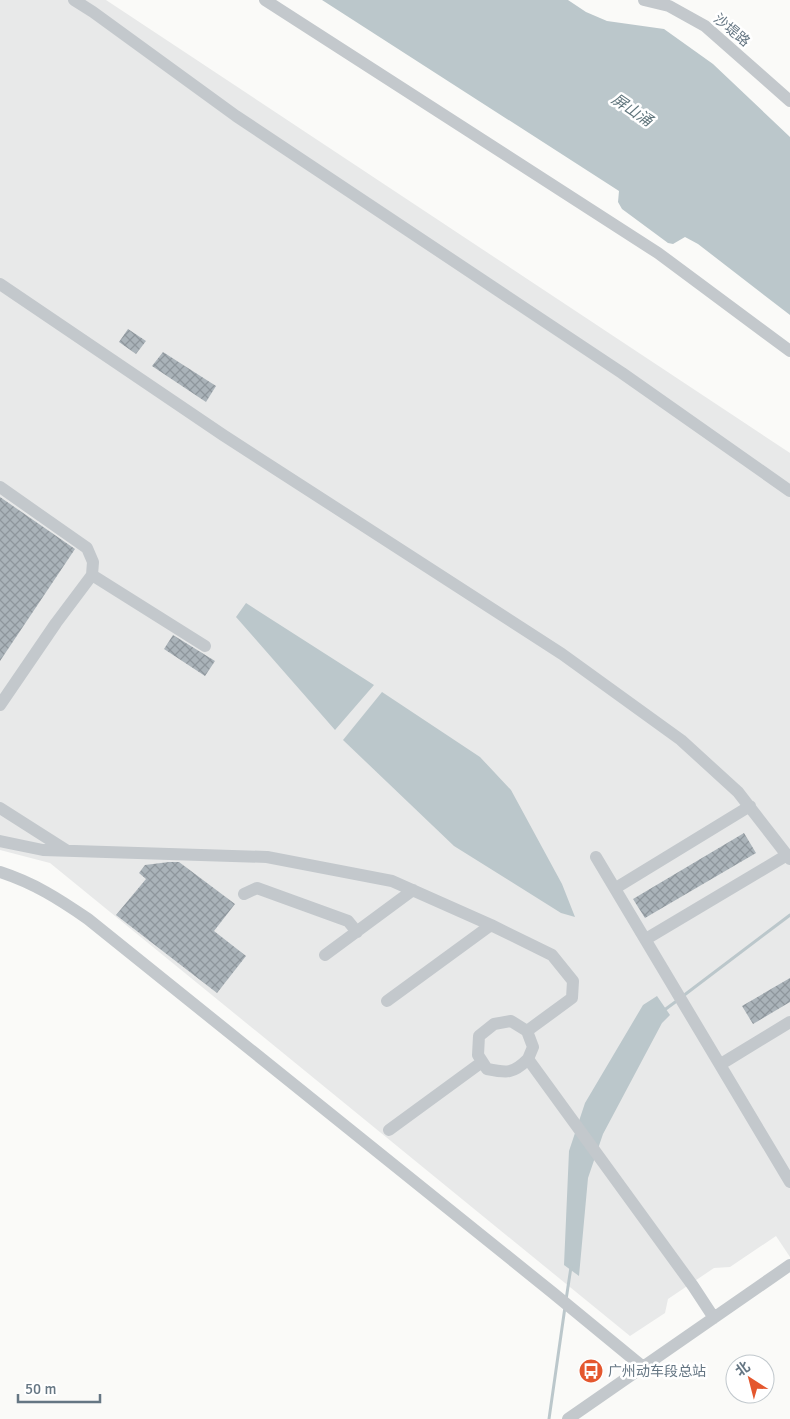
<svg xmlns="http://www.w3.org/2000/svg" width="790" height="1419" viewBox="0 0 790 1419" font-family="Signika,'Noto Sans SC',sans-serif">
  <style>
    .built { fill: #e8e9e9 }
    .water { fill: #bbc7cb }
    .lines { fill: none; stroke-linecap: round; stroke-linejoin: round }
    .stream { stroke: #bbc7cb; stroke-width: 3 }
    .building { fill: url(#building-cross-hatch) }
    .minor { stroke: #c3c8cc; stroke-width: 12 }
    .labels { text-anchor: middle; stroke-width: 5; stroke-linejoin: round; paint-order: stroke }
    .street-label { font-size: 14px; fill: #657683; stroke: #fff }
    .poi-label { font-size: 14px; fill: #657683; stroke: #fff; text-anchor: start }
    .water-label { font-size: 15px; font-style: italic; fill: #60757c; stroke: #fff }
  </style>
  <defs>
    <pattern id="building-cross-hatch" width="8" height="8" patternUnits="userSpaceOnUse" patternTransform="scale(1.25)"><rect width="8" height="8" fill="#aab3b9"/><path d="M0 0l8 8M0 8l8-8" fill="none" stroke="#8e969c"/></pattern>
  </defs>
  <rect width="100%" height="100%" fill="#fafaf8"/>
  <path class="built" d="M0,0H106L790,453V1257L776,1236L730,1267L714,1268L668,1299L665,1313L630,1336L50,863L0,850Z"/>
  <path class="water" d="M322,0H568L586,12L607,21L664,29L713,64L790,137V315L698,244L685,237L673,244L668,243L622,209L618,202L619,191Z
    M246,603L374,685L335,730L236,617Z
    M382,692L480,757L511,790L562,884L575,917L561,913L454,846L343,740Z
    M657,996L670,1015L662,1023L603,1134L588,1178L579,1276L564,1265L569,1151L585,1103L643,1005Z"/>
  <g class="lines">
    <path class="stream" d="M683,996L790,915
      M663,1011L678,1000
      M566,1300L571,1267
      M549,1419L565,1307"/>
  </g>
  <path class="building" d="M128,329L146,341L136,354L119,342Z
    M163,352L216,386L206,402L152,366Z
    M0,497L75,549L0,661Z
    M173,635L215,661L205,676L164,649Z
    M744,833L756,853L645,918L633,899Z
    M169,862H179L235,904L214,931L246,956L217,993L116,915L146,879L139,873L145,865Z
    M790,978V1002L753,1024L742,1006Z"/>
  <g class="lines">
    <path class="minor" d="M74,0L93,12L236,116L622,373L790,491
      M265,0L658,253L790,351
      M644,0L669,6L705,26L790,101
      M0,284L223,435L562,654L681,740L738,792L790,859
      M0,487L87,548L93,562L92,575L56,623L0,705
      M92,575L205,646
      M0,808L66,850
      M0,841L43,850L267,857L392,881L491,925L552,955L573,981L572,998L527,1031L533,1047L528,1059L693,1286L714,1318
      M596,857L790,1182
      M0,872C34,883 59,899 88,919L553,1293L643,1367
      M619,886L750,806
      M244,894L257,888L348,921L357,932
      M646,939L787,855
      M325,955L413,890
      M387,1001L491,925
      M527,1031L511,1021L494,1024L479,1036L478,1055L487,1069C507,1073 513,1074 528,1059
      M721,1064L790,1022
      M389,1130L482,1062
      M568,1419L790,1265"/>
  </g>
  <defs>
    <symbol id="bus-disc" viewBox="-11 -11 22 22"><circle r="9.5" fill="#e4572e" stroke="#fff"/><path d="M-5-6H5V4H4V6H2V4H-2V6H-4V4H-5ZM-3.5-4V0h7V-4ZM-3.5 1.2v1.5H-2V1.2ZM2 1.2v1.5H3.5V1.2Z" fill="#fff"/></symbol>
  </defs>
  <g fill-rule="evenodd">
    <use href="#bus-disc" x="577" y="1357" width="28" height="28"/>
  </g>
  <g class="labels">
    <g class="street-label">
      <text transform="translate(732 30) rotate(40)" y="5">沙堤路</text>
    </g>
    <g class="poi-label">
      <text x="608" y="1376">广州动车段总站</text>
    </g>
    <g class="water-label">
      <text transform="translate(632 110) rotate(34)" y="5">屏山涌</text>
    </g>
  </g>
  <g transform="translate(750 1379) rotate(324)"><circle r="24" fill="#ffffff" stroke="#c1c8cd"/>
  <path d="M0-4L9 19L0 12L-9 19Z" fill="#e4572e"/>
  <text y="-8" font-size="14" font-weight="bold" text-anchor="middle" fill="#657683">北</text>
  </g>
  <path d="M18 1394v8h82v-8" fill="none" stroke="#657683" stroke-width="2.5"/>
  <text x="25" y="1394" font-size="15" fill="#657683" stroke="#ffffff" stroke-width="4" paint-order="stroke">50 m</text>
</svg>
